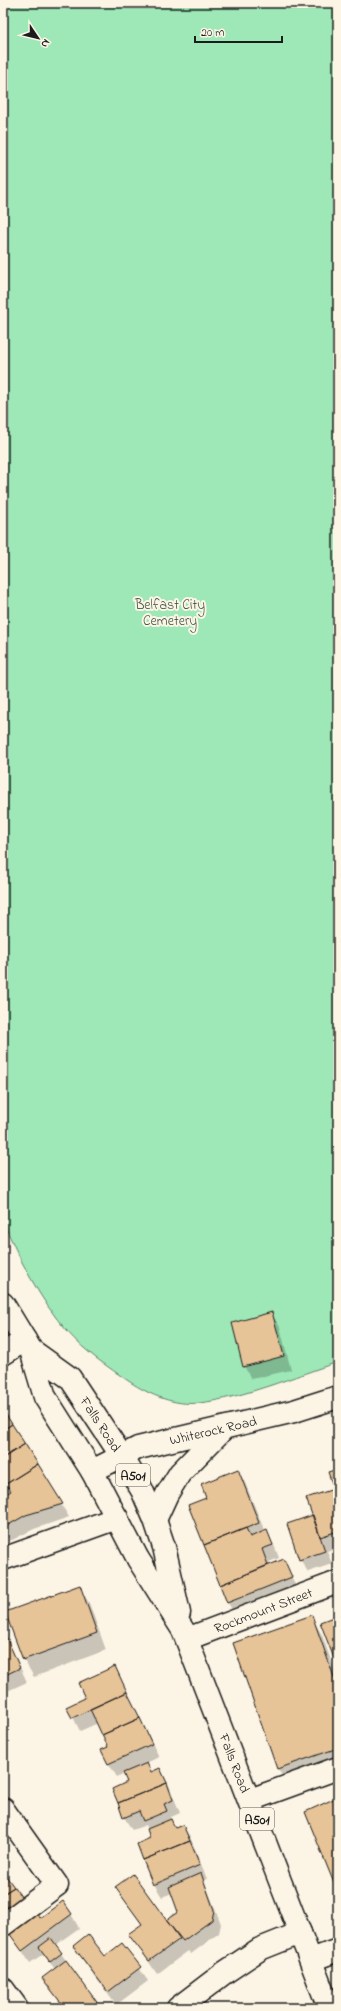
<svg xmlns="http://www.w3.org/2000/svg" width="341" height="2011" viewBox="0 0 341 2011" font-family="'Indie Flower',sans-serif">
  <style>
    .green { fill: #9ee8b7; stroke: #5d826a }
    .shadow { fill: #0003 }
    .building { fill: #e7c398; stroke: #1c1c1c }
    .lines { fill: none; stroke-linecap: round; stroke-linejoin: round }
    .minor-casing { stroke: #1c1c1c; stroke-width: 25 }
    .major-casing { stroke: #1c1c1c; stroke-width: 25 }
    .minor { stroke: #fcf5e5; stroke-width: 22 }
    .major { stroke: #fcf5e5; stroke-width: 22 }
    .labels { text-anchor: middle; stroke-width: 4; stroke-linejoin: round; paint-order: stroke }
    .shield { fill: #fcf5e5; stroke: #5f5d58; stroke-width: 1 }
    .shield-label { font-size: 13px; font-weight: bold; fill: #1c1c1c }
    .park-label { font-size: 14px; fill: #43594a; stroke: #fcf5e5 }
    .street-label { font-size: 14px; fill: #1c1c1c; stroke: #fcf5e5 }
  </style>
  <rect width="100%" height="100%" fill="#fcf5e5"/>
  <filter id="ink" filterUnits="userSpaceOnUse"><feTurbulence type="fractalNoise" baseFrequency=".025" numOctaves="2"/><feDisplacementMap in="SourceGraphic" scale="8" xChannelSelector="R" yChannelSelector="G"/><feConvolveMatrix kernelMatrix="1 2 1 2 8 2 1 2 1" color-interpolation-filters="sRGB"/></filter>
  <g filter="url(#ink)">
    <path class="green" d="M3,3H338V1362C295,1376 243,1398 199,1403C175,1406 150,1395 130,1382C108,1367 85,1352 67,1331C41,1302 18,1257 3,1221Z"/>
    <path class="shadow" d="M272,1314L280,1327L291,1370L251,1379L244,1366Z
      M3,1413L69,1517L34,1529L10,1541L3,1528Z
      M238,1470L245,1483L265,1532H266L274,1545L279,1558L269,1562L270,1566L284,1560L298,1591L236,1616L228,1603L190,1506L208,1499Z
      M338,1470V1547L327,1551L332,1564L308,1572L300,1559L314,1516L308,1499L336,1489Z
      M79,1586L89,1603L106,1650L34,1677L24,1660L7,1612Z
      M311,1616L322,1635L338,1680V1770L289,1787L278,1769L234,1644Z
      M338,1617V1666L322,1623Z
      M3,1631L27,1682L3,1693Z
      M115,1667L159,1757L146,1763L152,1773L160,1769L168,1783L180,1813L171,1817L173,1825L176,1829L183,1826L191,1839L207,1879L204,1880L221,1924L219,1933L191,1954L188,1951L157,1974L130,1934L142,1925L117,1888L166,1921L179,1913L172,1893L162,1897L154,1884L152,1839L146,1825L132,1830L124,1817L128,1783L124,1773L117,1777L109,1764L103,1750L109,1747L98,1723L80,1731L68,1707L87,1698Z
      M3,1874L40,1919L71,1914L79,1928L55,1945L100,2008H64L44,1978L55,1969L43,1954L30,1963L10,1932L3,1936Z
      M122,1945L148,1981L116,2005L82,1959L74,1946L105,1958Z"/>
    <path class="building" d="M272,1312L284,1356L243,1367L232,1323Z
      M3,1410L12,1424L3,1430Z
      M12,1424L25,1444L3,1458V1430Z
      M25,1444L38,1464L3,1486V1458Z
      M38,1464L63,1504L26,1515L3,1528V1496L11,1491L6,1484Z
      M238,1469L259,1523L204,1545L188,1505L206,1498L201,1484Z
      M338,1469V1500L328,1472Z
      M334,1489L338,1500V1531L320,1537L306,1498Z
      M313,1515L325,1551L299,1560L287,1524Z
      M246,1528L250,1537L267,1530L273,1545L262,1549L268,1565L220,1585L204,1545Z
      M284,1559L292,1577L227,1603L220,1585Z
      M80,1585L97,1633L23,1660L5,1612Z
      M312,1615L335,1680L338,1679V1748L277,1769L233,1643Z
      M336,1616L338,1621L337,1666L320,1622Z
      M3,1630L20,1668L3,1676Z
      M115,1666L127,1692L72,1718L66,1707L85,1698L78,1683Z
      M127,1692L140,1718L102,1735L90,1709Z
      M140,1718L152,1744L108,1764L101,1750L108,1747L102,1735Z
      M147,1763L151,1772L160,1768L167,1783L118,1803L112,1789L127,1782L123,1773Z
      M167,1783L173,1800L164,1804L167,1811L143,1821L139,1811L123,1818L118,1803Z
      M338,1797V1893L305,1812Z
      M171,1819L175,1828L183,1825L190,1841L143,1860L137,1844L150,1838L147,1829Z
      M190,1841L200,1865L153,1885L143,1860Z
      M3,1872L14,1887L3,1894Z
      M201,1873L214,1910L212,1920L183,1941L166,1920L178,1912L169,1887Z
      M133,1874L180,1939L149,1961L128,1934L142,1924L115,1887Z
      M14,1887L25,1902L3,1918V1894Z
      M63,1901L72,1914L22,1951L9,1933L37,1913L40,1918Z
      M88,1934L105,1956L122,1943L141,1967L108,1992L73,1946Z
      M51,1938L62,1953L50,1962L39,1947Z
      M66,1960L99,2005L95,2008H65L42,1978Z"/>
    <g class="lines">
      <defs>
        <path id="minor" d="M3,1354L25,1340
          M92,1471L138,1448L294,1411L338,1397
          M155,1520L167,1494L180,1473L224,1428
          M3,1559L117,1518
          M187,1639L338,1582
          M250,1800L338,1768
          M3,1809L57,1885L3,1925
          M311,1960L338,1950
          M3,1989L17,2008
          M178,2008L224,1973L260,1949L300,1933"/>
        <path id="major" d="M3,1304L31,1350L45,1397L92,1471L138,1559L183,1630L329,2008
          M31,1350L70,1378L121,1455L142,1490L155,1520L164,1547L179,1613"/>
      </defs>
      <use href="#minor" class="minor-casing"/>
      <use href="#major" class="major-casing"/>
      <use href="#minor" class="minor"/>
      <use href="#major" class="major"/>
    </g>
  </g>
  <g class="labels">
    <g class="shield">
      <rect x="116" y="1464" width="34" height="22" rx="3"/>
      <rect x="240" y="1808" width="34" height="22" rx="3"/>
    </g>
    <g class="shield-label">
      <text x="133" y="1480">A501</text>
      <text x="257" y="1824">A501</text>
    </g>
    <g class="park-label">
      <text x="170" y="609">Belfast City<tspan x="170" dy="16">Cemetery</tspan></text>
    </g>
    <g class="street-label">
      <text transform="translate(101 1424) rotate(57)" y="5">Falls Road</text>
      <text transform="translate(213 1430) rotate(-13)" y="5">Whiterock Road</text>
      <text transform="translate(263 1610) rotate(-21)" y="5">Rockmount Street</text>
      <text transform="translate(235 1763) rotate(69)" y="5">Falls Road</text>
    </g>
  </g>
  <rect width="341" height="2011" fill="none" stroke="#fcf5e5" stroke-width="16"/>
  <rect x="8" y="8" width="325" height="1995" fill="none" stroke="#1c1c1c" stroke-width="1.5" filter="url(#ink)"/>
  <g transform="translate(38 38) rotate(125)" stroke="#fcf5e5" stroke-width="3" paint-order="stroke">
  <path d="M0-3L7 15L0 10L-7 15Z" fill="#1c1c1c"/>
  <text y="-6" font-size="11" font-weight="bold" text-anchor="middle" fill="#1c1c1c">N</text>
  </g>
  <path d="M195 36v6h87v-6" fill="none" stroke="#1c1c1c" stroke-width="2"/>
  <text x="201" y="36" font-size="12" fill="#1c1c1c" stroke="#fcf5e5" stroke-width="3" paint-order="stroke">20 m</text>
</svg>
